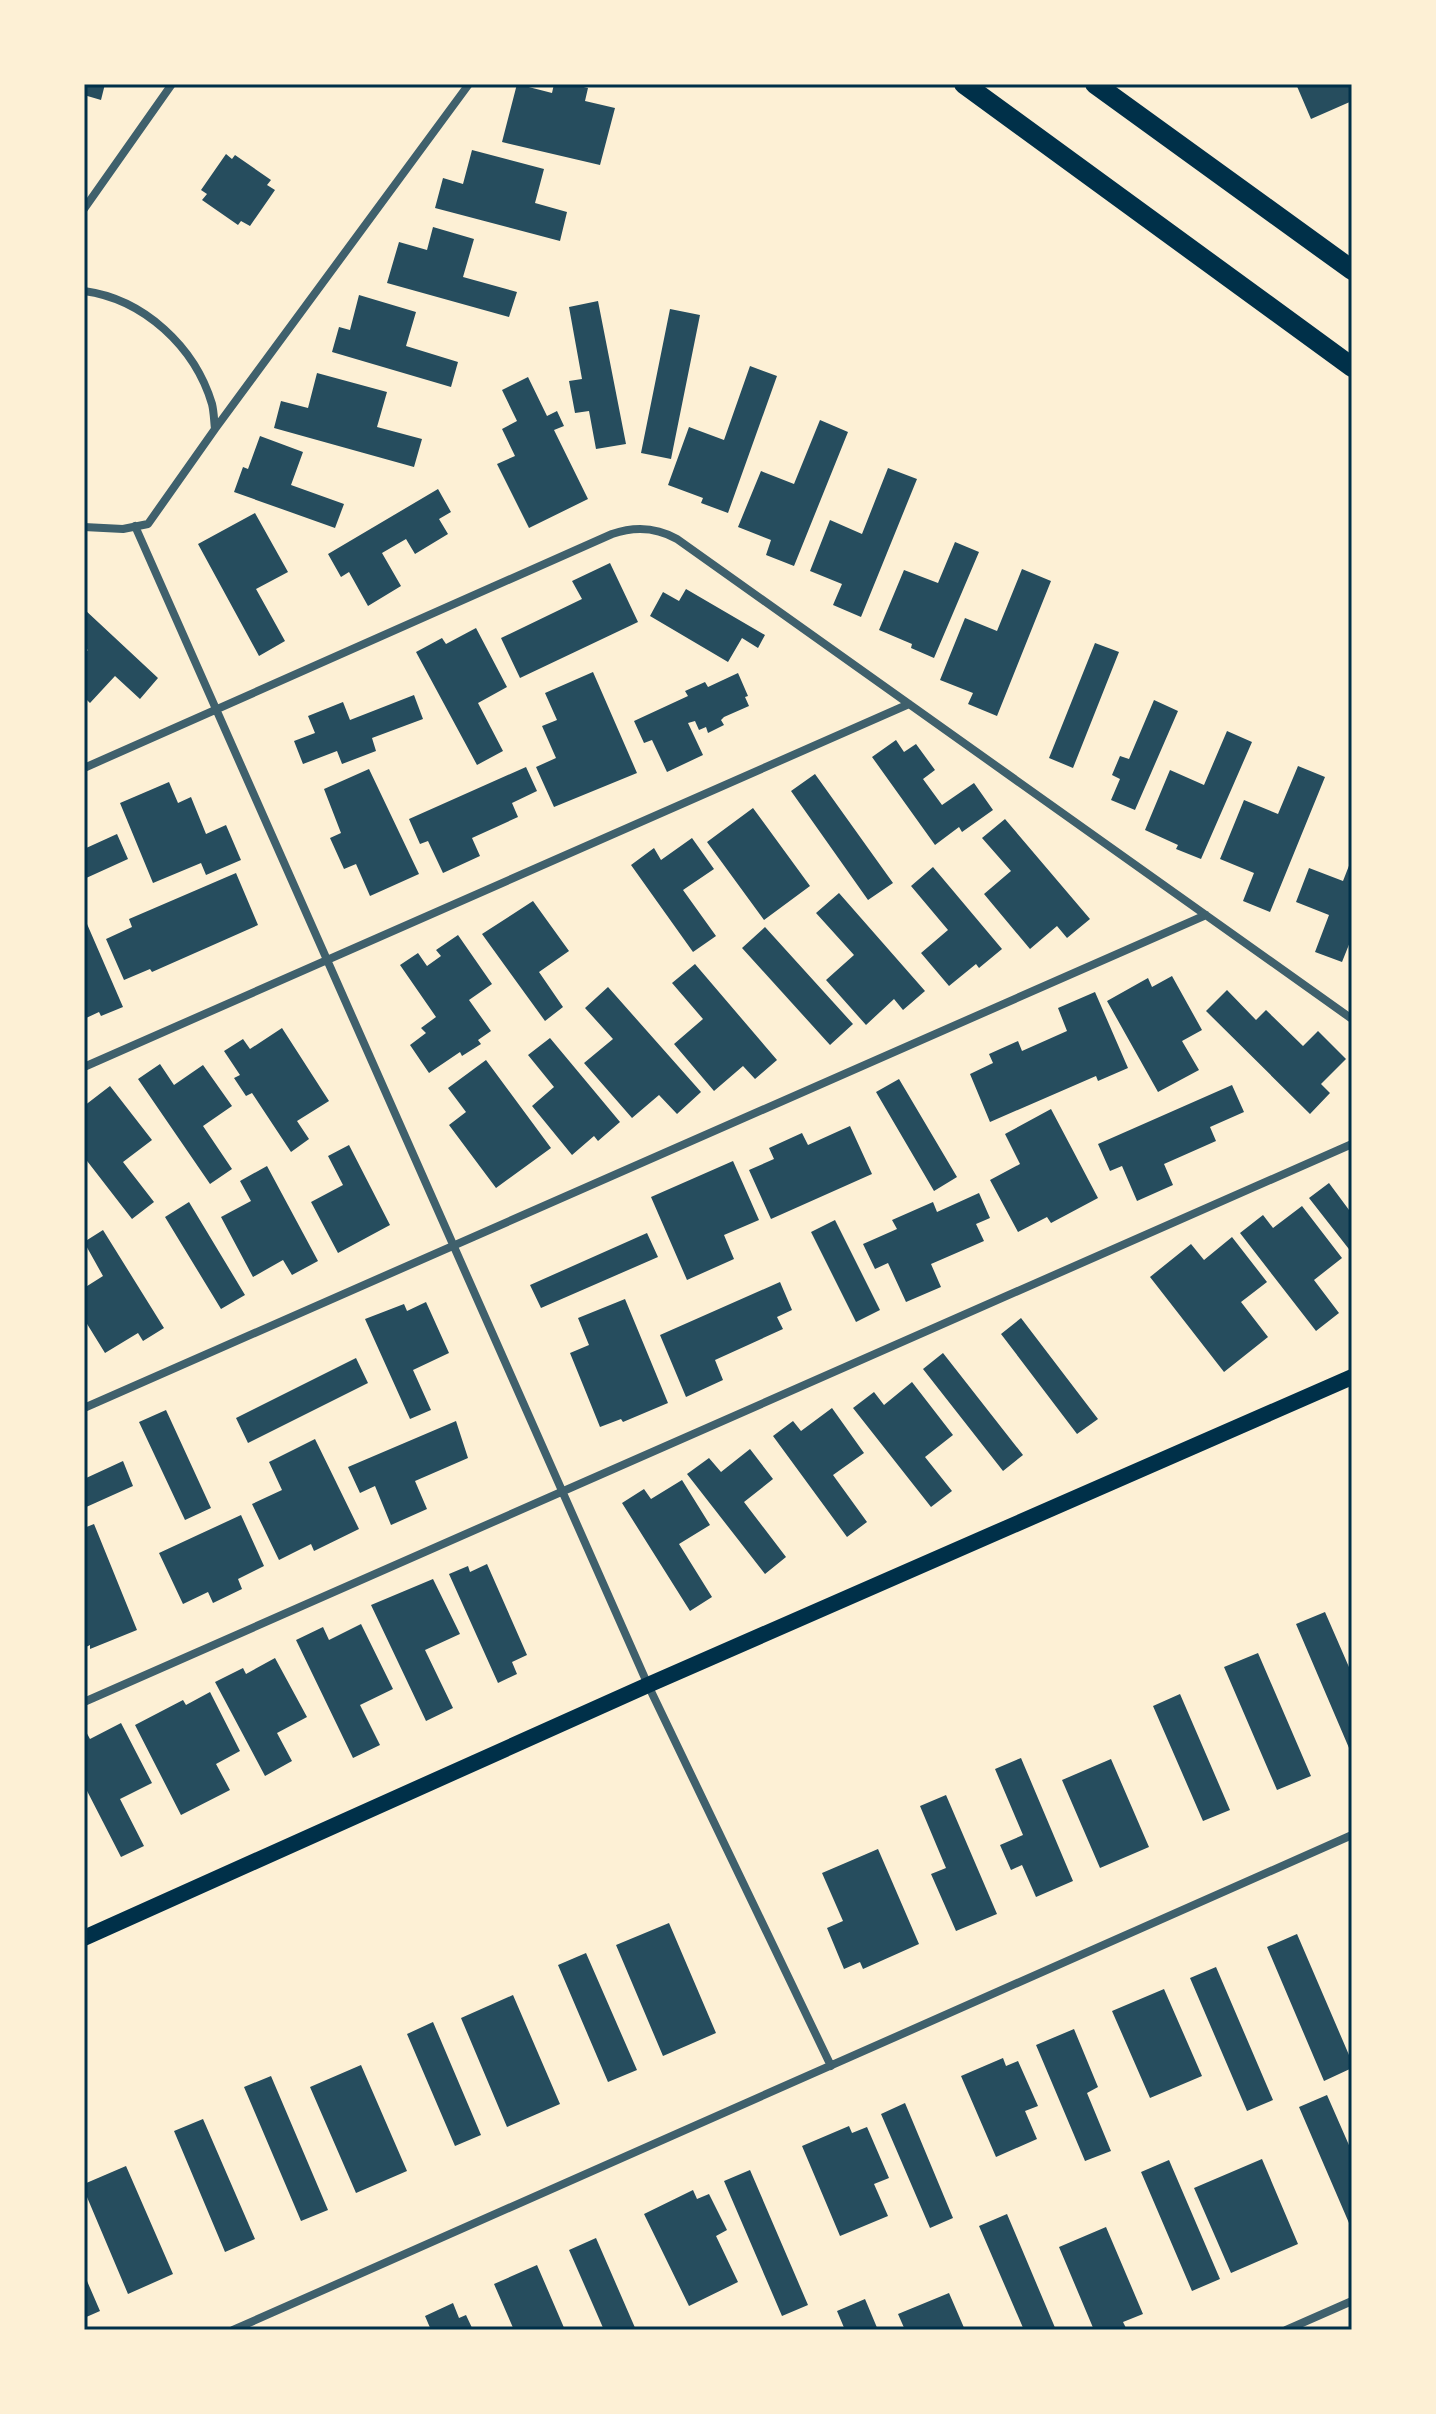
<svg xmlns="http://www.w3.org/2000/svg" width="1436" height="2414" viewBox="0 0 1436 2414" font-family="'Noto Sans',sans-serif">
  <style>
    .building { fill: #264d5e }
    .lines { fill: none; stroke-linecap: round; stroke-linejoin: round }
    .minor { stroke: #3f606c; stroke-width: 8 }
    .secondary { stroke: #003049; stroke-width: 16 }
    .primary { stroke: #003049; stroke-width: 20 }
    .neatline { fill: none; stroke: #003049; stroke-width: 3 }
  </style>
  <rect width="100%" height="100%" fill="#fdf0d5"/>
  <path class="building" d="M84,84H105L101,100L84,95Z
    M517,84L552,93L554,84H571L588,88L585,101L615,108L600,165L502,142Z
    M1296,84H1352V101L1311,119Z
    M472,150L544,169L535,203L567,212L560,241L435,208L443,178L463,184Z
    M226,154L232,159L235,155L271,180L267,185L275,190L250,226L241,221L238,225L202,200L207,194L201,190Z
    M433,227L474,239L463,277L517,292L509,317L387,283L399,242L427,250Z
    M359,295L416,312L406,346L458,362L451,387L332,352L339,327L350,330Z
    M598,301L626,444L596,449L589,411L575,413L569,381L582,379L569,307Z
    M670,309L700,315L671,459L641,453Z
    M750,366L777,376L728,513L701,503L703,498L668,485L689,427L724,440Z
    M317,373L387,392L377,427L422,439L414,467L274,428L281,401L308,408Z
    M528,377L547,416L557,411L564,426L554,430L588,499L529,528L497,464L515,456L502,429L517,421L502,390Z
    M820,420L848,432L794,566L766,555L771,540L738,527L761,471L794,484Z
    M260,436L303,452L291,485L344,504L335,528L234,492L243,467L248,469Z
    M888,468L917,479L861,617L833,605L842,584L810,571L830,520L862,534Z
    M438,489L451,512L439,519L448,534L415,554L406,539L382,553L401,586L368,606L349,572L341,577L328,554Z
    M255,513L288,572L256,589L285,641L259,656L198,544Z
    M955,542L979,552L934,658L911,648L912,644L879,630L904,570L938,583Z
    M610,563L638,622L520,678L501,638L582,599L572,581Z
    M1022,569L1051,581L997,716L968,704L973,693L940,680L965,618L997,631Z
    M686,589L765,635L758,648L742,638L728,662L650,616L663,592L679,601Z
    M84,609L158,678L140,699L115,676L90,703L84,697V654L88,650L84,647Z
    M476,628L507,687L478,703L503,751L477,765L416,652L442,638L446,644Z
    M1095,643L1119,652L1073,768L1049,758Z
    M593,672L637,773L554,807L536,767L556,758L542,726L557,720L545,693Z
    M738,673L748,696L745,697L749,706L724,717L721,720L724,725L708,733L706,727L699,730L695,721L688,723L703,755L667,772L652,740L644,743L634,721L688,696L685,691L705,682L708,687Z
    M414,695L423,719L372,738L376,751L342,764L337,751L303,764L294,741L315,733L308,716L343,702L350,720Z
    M1154,700L1178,711L1135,810L1111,800L1120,779L1112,775L1120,756L1129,759Z
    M1227,731L1252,742L1201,859L1176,849L1178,845L1145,830L1170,770L1204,785Z
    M896,740L904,752L916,744L935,770L923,779L942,805L974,783L993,810L962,832L959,827L935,845L872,757Z
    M1298,766L1325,777L1270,912L1243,901L1254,873L1220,859L1244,800L1278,814Z
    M526,767L537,791L512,803L518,817L472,838L480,856L443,873L428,841L420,844L409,819Z
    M369,769L419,874L370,896L356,864L344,869L330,838L341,833L324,789Z
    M815,774L893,883L868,900L791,791Z
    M169,782L178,803L191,797L206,834L226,825L241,860L206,875L201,863L153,883L120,803Z
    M753,808L810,886L764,920L707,842Z
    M1005,819L1090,919L1067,938L1057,926L1030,949L984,894L1011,871L982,838Z
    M117,834L128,859L84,879V849Z
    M692,838L714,869L683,890L716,936L693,952L631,865L654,848L661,860Z
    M1352,858V937L1342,962L1315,952L1329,915L1296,902L1309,868L1343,881Z
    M933,867L1002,949L979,968L976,964L949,986L921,953L948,930L911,886Z
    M236,873L258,925L152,972L150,969L124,980L106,939L132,927L129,919Z
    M839,893L925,991L903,1010L894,999L866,1025L826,980L854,955L816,913Z
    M533,901L569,951L539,972L563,1007L545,1021L482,934Z
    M84,917L123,1007L101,1016L99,1012L84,1019Z
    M765,927L853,1024L830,1045L742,948Z
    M458,935L492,984L469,1000L491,1031L478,1040L481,1044L462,1056L460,1052L429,1073L410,1045L426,1033L421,1028L436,1017L400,965L418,953L427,966L441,956L436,950Z
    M695,964L777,1060L755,1079L743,1066L714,1091L674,1044L703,1019L672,983Z
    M1172,976L1202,1030L1182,1041L1199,1070L1158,1092L1107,1001L1148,978L1152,987Z
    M608,987L701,1092L677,1114L659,1095L632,1118L584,1063L613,1039L585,1008Z
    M1227,990L1256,1020L1266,1010L1303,1046L1318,1031L1346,1059L1321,1084L1330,1093L1310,1114L1206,1011Z
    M1095,992L1128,1068L1098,1081L1096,1076L990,1122L970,1074L993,1063L989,1054L1018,1041L1022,1051L1067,1031L1058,1008Z
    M282,1028L329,1101L297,1121L309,1139L291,1152L252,1093L246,1096L234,1078L240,1075L224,1051L243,1039L250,1049Z
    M550,1038L620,1122L598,1141L594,1136L572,1155L532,1106L554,1087L528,1055Z
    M486,1060L551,1148L496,1188L449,1125L466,1112L448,1088Z
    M160,1064L174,1085L203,1065L232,1106L203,1126L232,1169L210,1184L138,1079Z
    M899,1079L957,1177L934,1191L876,1092Z
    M1232,1085L1244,1112L1210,1127L1216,1141L1164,1164L1173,1185L1137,1201L1122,1166L1110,1171L1098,1144Z
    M110,1086L152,1140L123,1162L154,1202L132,1219L84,1157V1106Z
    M1051,1109L1098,1198L1051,1223L1047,1217L1018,1232L990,1180L1020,1164L1005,1134Z
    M850,1126L872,1174L771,1219L749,1170L774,1159L769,1148L802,1133L808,1145Z
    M349,1145L390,1225L338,1253L311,1202L343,1185L328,1156Z
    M733,1161L759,1220L724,1235L734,1259L687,1280L651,1197Z
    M267,1166L318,1261L292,1275L283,1260L253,1277L221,1217L251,1201L240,1181Z
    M1329,1183L1352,1214V1253L1309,1198Z
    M979,1193L990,1218L976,1224L984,1241L931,1264L941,1287L906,1302L888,1263L875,1269L863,1244L897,1229L892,1220L933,1202L937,1212Z
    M189,1202L245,1295L221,1309L165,1217Z
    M1302,1206L1342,1258L1314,1280L1339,1313L1316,1331L1240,1233L1263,1215L1273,1228Z
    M835,1220L880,1310L856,1322L811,1232Z
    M103,1230L164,1328L143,1341L138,1333L105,1353L84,1319V1288L103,1276L84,1242Z
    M647,1233L658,1257L541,1308L530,1285Z
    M1232,1237L1267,1282L1241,1302L1268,1337L1224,1372L1150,1277L1191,1244L1204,1260Z
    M780,1282L792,1310L777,1317L783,1329L715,1360L723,1380L686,1397L660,1335Z
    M625,1299L668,1403L623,1422L621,1419L600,1427L570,1353L589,1345L578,1318Z
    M426,1302L449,1353L413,1370L431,1410L410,1419L365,1319L404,1304L407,1311Z
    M1021,1318L1098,1419L1077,1434L1001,1334Z
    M943,1353L1023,1455L1003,1471L923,1369Z
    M356,1358L368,1383L248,1443L236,1418Z
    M912,1382L953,1435L925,1457L952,1491L931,1507L853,1408L874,1392L884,1405Z
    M832,1408L864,1453L833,1475L867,1522L847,1537L773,1436L793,1421L801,1431Z
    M166,1410L211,1508L185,1520L139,1422Z
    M456,1421L468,1458L415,1481L427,1509L391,1525L375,1486L360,1493L348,1467Z
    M315,1439L359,1529L314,1551L311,1544L279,1560L252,1504L282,1490L269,1462Z
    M750,1449L773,1479L744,1502L786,1557L765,1574L687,1474L709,1458L721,1472Z
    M123,1461L133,1486L84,1508V1479Z
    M682,1480L710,1525L679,1544L712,1597L690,1611L622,1503L644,1489L651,1499Z
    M241,1515L264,1566L238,1579L242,1589L213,1603L208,1592L183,1604L159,1553Z
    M94,1524L137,1630L90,1649V1645L84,1648V1528Z
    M487,1564L527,1655L512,1662L517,1674L498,1683L449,1574L468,1566L470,1572Z
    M433,1579L460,1634L425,1650L453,1708L426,1721L371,1605Z
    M1325,1612L1352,1674V1755L1296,1624Z
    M361,1624L393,1689L360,1705L380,1745L353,1758L296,1640L323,1627L329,1640Z
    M1258,1653L1311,1776L1277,1790L1224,1667Z
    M275,1658L307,1717L277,1733L292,1761L265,1776L215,1682L243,1668L246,1674Z
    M210,1692L240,1751L216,1764L230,1790L181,1815L135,1725L183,1700L186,1705Z
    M1180,1694L1230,1810L1203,1821L1153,1706Z
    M121,1723L152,1783L120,1799L144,1846L121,1857L84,1785V1728L90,1739Z
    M1021,1758L1073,1881L1036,1897L1022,1865L1011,1870L1000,1845L1023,1835L995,1769Z
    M1111,1759L1149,1847L1100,1868L1062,1780Z
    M946,1795L997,1914L956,1931L931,1874L946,1868L920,1806Z
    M878,1849L919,1944L863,1969L860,1962L844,1969L827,1928L843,1921L822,1873Z
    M669,1923L716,2033L663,2056L616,1945Z
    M1297,1934L1352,2062V2068L1324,2081L1267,1947Z
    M586,1953L637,2070L608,2082L558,1965Z
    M1216,1967L1273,2100L1247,2111L1190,1978Z
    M1164,1989L1202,2076L1150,2098L1112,2011Z
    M513,1995L560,2104L507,2127L461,2018Z
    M433,2022L481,2135L455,2146L407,2034Z
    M1074,2029L1098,2087L1087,2093L1111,2151L1085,2161L1036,2045Z
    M1003,2058L1006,2066L1018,2061L1038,2106L1025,2111L1037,2139L996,2157L961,2076Z
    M361,2065L407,2171L356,2193L310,2087Z
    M271,2076L328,2210L301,2221L244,2087Z
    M1327,2095L1352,2152V2221L1349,2223L1299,2107Z
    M905,2103L953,2218L930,2228L881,2114Z
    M203,2119L255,2239L225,2252L174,2131Z
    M849,2126L852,2133L867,2127L889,2178L874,2184L888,2216L840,2236L802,2146Z
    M1262,2159L1298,2244L1231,2273L1194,2188Z
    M1169,2160L1220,2279L1192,2291L1141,2172Z
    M126,2166L173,2274L128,2294L84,2190V2184Z
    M750,2170L808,2305L782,2316L724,2181Z
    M693,2190L697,2199L709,2194L727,2230L716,2236L738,2282L689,2306L644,2214Z
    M1007,2214L1056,2330H1024L979,2226Z
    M1106,2227L1143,2314L1123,2322L1127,2330H1094L1059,2247Z
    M596,2238L636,2330H604L569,2250Z
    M537,2265L565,2330H514L494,2284Z
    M84,2274L100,2311L84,2318Z
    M949,2293L965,2330H905L898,2314Z
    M865,2299L878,2330H845L837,2311Z
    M453,2303L459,2318L466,2315L473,2330H431L425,2316Z"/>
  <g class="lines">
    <path class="minor" d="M84,209L172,84
      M84,291C144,299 195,347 212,404C214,412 214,421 215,429L148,524L123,529L84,527
      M215,429L469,84
      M135,526L648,1685L831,2066
      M84,768L612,534C635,526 656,527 677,539L1352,1019
      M84,1067L909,704
      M84,1408L1206,915
      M84,1702L1352,1144
      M233,2330L1352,1835
      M1286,2330L1352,2301"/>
    <path class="secondary" d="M84,1938L648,1685L1352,1377"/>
    <path class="primary" d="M964,84L1352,367
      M1095,84L1352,270"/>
  </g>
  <rect width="1436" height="2414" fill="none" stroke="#fdf0d5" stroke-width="172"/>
  <rect x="86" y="86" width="1264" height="2242" class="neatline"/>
</svg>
